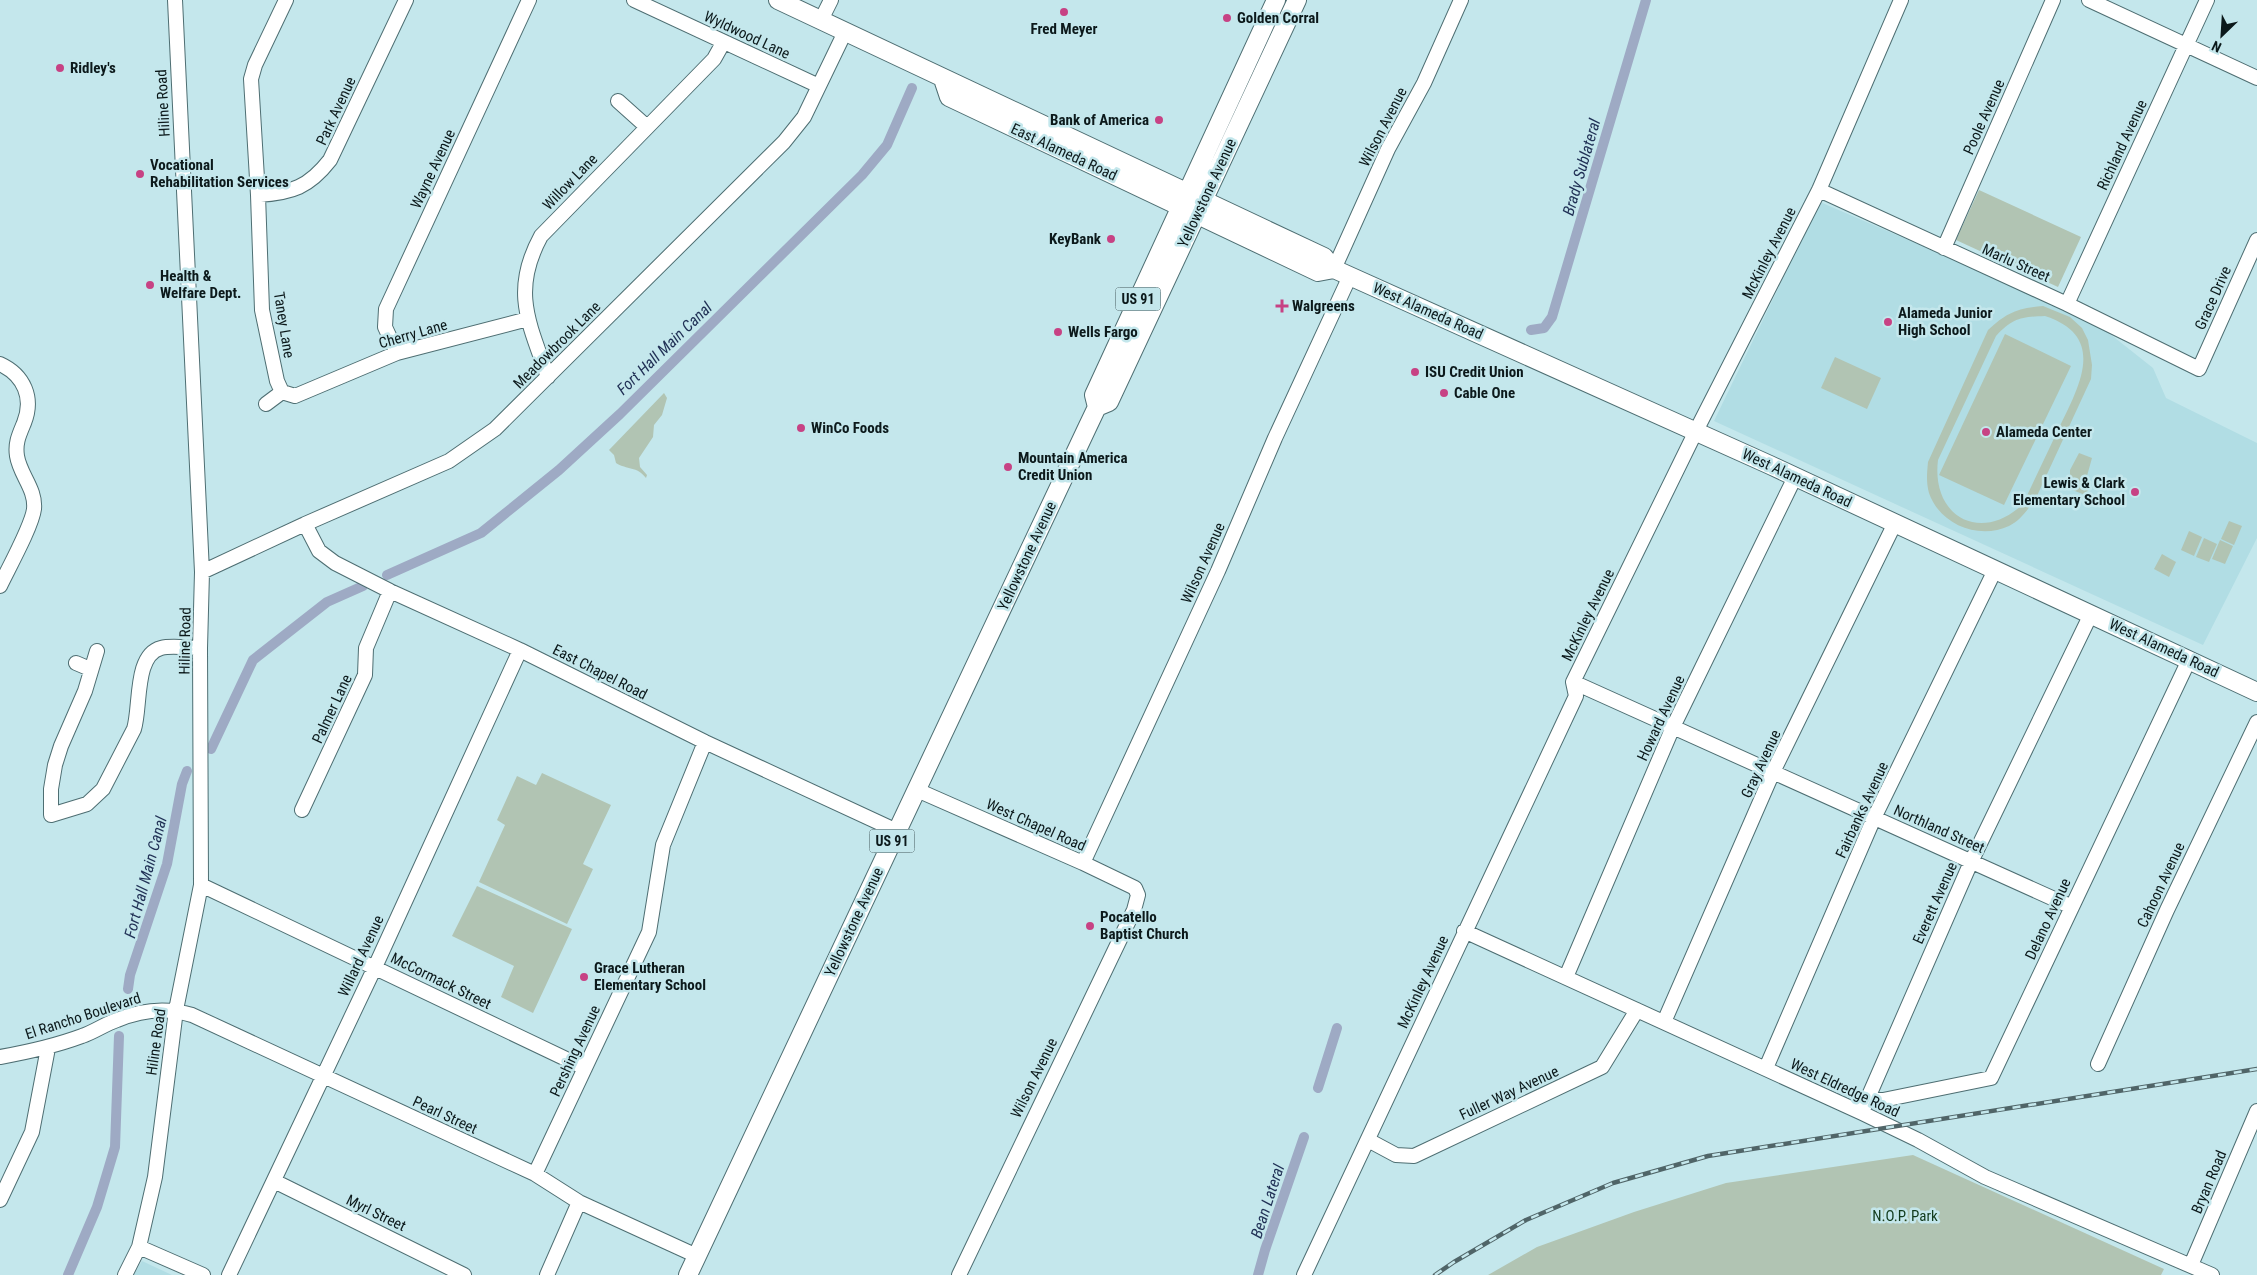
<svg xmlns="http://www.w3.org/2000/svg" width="2257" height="1275" viewBox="0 0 2257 1275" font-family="'Roboto Condensed',sans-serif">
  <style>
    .built { fill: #b1dde4 }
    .green { fill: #b1c4b3; fill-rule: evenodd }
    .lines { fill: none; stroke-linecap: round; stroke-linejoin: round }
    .canal { stroke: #9eaac4; stroke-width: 10 }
    .minor-casing { stroke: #4e6e72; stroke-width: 16 }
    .major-casing { stroke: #4e6e72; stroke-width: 20 }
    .minor { stroke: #fff; stroke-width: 14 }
    .major { stroke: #fff; stroke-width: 18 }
    .rail-casing { stroke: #506568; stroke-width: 4.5 }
    .rail { stroke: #c4e7ec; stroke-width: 2.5; stroke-dasharray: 8; stroke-linecap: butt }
    .poi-dot { fill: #c74284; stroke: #c4e7ec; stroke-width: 2 }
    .labels { text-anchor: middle; stroke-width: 5; stroke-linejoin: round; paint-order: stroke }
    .shield { fill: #c4e7ec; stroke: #43575a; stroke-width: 1 }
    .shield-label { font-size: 14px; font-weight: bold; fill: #0c191b }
    .poi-label { font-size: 15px; font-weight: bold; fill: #0c191b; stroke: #c4e7ec; text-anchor: start }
    .street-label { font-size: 15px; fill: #0c191b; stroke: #c4e7ec }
    .park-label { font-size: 15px; fill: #113a1b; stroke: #c4e7ec }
    .water-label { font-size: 16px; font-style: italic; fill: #1f2f54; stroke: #c4e7ec }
  </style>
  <rect width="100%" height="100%" fill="#c4e7ec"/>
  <path class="built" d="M1820,202L1978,270L2105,330L2153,368L2166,398L2257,443V538L2203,645L1714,421Z
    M142,1261L172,1275H134Z"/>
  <path class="green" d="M1979,190L2081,237L2058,287L1956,240Z
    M2043,306L2070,317L2082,328L2088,340L2092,365L2091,379L2036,498C2028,509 2021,520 2009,526C1979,540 1940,525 1929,493C1926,482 1927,473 1928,462L1988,330C2006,313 2017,308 2043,306ZM2045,316C2109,337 2078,388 2058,430C2046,455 2035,479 2023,504C1981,544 1931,517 1938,460L1996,336C2013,318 2021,317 2045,316Z
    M2005,334L2071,366L2004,505L1939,475Z
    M1835,357L1881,378L1867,409L1821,388Z
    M664,393L667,398L662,415L654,425L653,437L639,458L640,467L647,475L646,478C637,466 627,470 616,463L614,455L609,450Z
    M2079,453L2092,458L2085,483L2089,489L2085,495L2070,489V470Z
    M2229,521L2242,526L2234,545L2221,539Z
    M2189,531L2202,537L2194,556L2181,550Z
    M2204,538L2217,544L2209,562L2196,557Z
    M2220,540L2233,546L2225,564L2212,559Z
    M2162,554L2176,562L2169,577L2154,569Z
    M542,773L611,805L583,864L593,869L567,924L479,882L505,825L497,820L517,776L536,785Z
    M477,886L572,929L533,1013L501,997L514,966L452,936Z
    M1913,1155L2164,1269L2161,1275H1488L1537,1247L1634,1212L1726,1183Z"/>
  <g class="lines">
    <path class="canal" d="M1531,330L1544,328L1552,317L1646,0
      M387,575L481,533L559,470L620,414L862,175L887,145L912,88
      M211,749L253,660L327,602L363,586
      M128,989L130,975L167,864L182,784L187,771
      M1318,1088L1337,1028
      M68,1275L97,1207L115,1147L119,1036
      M1258,1275L1265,1250L1304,1137"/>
    <defs>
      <path id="minor" d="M634,0L819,86
        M2089,0L2257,78
        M821,20L831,0
        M618,101L647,127
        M1819,190L2067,304L2199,369L2257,240
        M258,195C292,193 309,187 330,160L406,0
        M1944,248L2053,0
        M1334,269L1388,149L1424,83L1461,0
        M2067,304L2207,0
        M397,353L385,327L386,309L529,0
        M0,364C24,375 34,398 24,423C19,435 15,443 17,456C20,475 36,489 34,509C32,526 8,569 0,586
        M548,377C529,323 511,291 541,236L714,59L723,43
        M282,392L277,381L262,310L258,195L251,79L255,65L286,0
        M282,392L295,396L397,353L528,319
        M266,404L282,392
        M305,524L319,551L335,563L390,591L520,650L705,742L897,831
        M202,572L305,524L449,461L495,429L784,142L804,117L845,32
        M97,651L85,691L61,746L55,765L51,789V815L87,804L103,789L134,729C141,707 134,655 161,648C172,645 188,648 200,648
        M76,663L90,669
        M1573,682L2072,907
        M917,790L1083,863L1135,888L1138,895L1134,910L959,1275
        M302,810L365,675L366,648L390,591
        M1083,863L1218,571L1275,438L1350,276
        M201,885L585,1068
        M1464,931L1862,1113L1918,1140L1985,1177L2212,1275
        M1566,977L1673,727L1795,477
        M1664,1022L1773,772L1895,523
        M0,1057C28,1052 55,1046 82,1036C94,1032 105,1024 117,1020C141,1010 166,1007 192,1015L535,1174L579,1202L697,1256
        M2098,1064L2167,910L2257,722
        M1766,1068L1874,818L1995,570
        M1867,1100H1883L1991,1078L2189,660
        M1864,1107L1971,862L2091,614
        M1368,1140L1396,1155L1414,1156L1602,1067L1637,1010
        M535,1174L649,932L663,845L705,742
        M274,1181L464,1275
        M0,1200L32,1132L48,1048
        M139,1247L203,1275
        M2191,1265L2257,1111
        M125,1275L139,1247L155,1177L176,1010L201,885L200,648L202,572L175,0
        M229,1275L375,967L520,650
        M547,1275L579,1202
        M1304,1275L1576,696L1573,682L1696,431L1819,190L1901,0"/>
      <path id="major" d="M778,0L1324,257L1334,269L1770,465L2257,692
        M943,79L949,97L1318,272L1334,269
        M1097,407L1109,402L1297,0
        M688,1275L1087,428L1097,407L1094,395L1276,0"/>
    </defs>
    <use href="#minor" class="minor-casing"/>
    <use href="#major" class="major-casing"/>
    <use href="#minor" class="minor"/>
    <use href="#major" class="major"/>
    <defs>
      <path id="rail" d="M1435,1275L1454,1262L1526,1220L1613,1183L1708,1156L2257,1069"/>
    </defs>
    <use href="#rail" class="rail-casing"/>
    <use href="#rail" class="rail"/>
  </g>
  <g class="poi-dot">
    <circle cx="1064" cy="12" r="5"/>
    <circle cx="1227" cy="18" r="5"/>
    <circle cx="60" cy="68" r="5"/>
    <circle cx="1159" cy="120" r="5"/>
    <circle cx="140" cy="174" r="5"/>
    <circle cx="1111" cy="239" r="5"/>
    <circle cx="150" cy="285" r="5"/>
    <path d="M1279.5 298.5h5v5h5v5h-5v5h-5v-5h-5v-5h5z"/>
    <circle cx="1888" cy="322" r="5"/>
    <circle cx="1058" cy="332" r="5"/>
    <circle cx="1415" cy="372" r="5"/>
    <circle cx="1444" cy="393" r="5"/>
    <circle cx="801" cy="428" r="5"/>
    <circle cx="1986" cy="432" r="5"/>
    <circle cx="1008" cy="467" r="5"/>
    <circle cx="2135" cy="492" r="5"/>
    <circle cx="1090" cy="926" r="5"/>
    <circle cx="584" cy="977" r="5"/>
  </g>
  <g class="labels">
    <g class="shield">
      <rect x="1115.5" y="287.5" width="45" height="23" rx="4"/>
      <rect x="869.5" y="829.5" width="45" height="23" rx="4"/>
    </g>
    <g class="shield-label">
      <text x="1138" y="304">US 91</text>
      <text x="892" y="846">US 91</text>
    </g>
    <g class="poi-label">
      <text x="1237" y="23">Golden Corral</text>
      <text x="1064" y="34" text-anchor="middle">Fred Meyer</text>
      <text x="70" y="73">Ridley's</text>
      <text x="1149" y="125" text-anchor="end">Bank of America</text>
      <text x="150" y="170">Vocational<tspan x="150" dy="17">Rehabilitation Services</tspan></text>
      <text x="1101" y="244" text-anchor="end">KeyBank</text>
      <text x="160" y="281">Health &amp;<tspan x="160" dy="17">Welfare Dept.</tspan></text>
      <text x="1292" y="311">Walgreens</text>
      <text x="1898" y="318">Alameda Junior<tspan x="1898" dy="17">High School</tspan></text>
      <text x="1068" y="337">Wells Fargo</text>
      <text x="1425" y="377">ISU Credit Union</text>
      <text x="1454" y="398">Cable One</text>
      <text x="811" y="433">WinCo Foods</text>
      <text x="1996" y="437">Alameda Center</text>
      <text x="1018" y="463">Mountain America<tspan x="1018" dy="17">Credit Union</tspan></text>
      <text x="2125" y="488" text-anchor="end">Lewis &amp; Clark<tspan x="2125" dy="17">Elementary School</tspan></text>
      <text x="1100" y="922">Pocatello<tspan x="1100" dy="17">Baptist Church</tspan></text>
      <text x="594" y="973">Grace Lutheran<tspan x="594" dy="17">Elementary School</tspan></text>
    </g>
    <g class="street-label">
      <text transform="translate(747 35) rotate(25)" y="5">Wyldwood Lane</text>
      <text transform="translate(163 103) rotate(-93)" y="5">Hiline Road</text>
      <text transform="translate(336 111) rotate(-65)" y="5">Park Avenue</text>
      <text transform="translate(1984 117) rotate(-66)" y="5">Poole Avenue</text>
      <text transform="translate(1383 127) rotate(-63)" y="5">Wilson Avenue</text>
      <text transform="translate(2122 145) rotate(-65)" y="5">Richland Avenue</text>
      <text transform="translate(1064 152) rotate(25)" y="5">East Alameda Road</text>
      <text transform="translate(433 169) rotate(-65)" y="5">Wayne Avenue</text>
      <text transform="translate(570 182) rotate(-46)" y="5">Willow Lane</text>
      <text transform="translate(1207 193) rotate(-65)" y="5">Yellowstone Avenue</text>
      <text transform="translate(1769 253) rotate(-63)" y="5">McKinley Avenue</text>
      <text transform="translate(2016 263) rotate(24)" y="5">Marlu Street</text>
      <text transform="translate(2213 298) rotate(-66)" y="5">Grace Drive</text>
      <text transform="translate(1428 311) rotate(24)" y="5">West Alameda Road</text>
      <text transform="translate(284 325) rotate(81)" y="5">Taney Lane</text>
      <text transform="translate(413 334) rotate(-16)" y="5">Cherry Lane</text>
      <text transform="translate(557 345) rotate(-45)" y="5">Meadowbrook Lane</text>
      <text transform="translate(1797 478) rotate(25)" y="5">West Alameda Road</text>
      <text transform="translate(1027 556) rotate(-65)" y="5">Yellowstone Avenue</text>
      <text transform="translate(1203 563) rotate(-66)" y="5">Wilson Avenue</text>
      <text transform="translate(1588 615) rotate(-64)" y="5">McKinley Avenue</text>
      <text transform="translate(185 641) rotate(-89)" y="5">Hiline Road</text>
      <text transform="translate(2164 648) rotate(25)" y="5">West Alameda Road</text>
      <text transform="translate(600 672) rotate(27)" y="5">East Chapel Road</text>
      <text transform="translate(332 709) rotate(-65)" y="5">Palmer Lane</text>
      <text transform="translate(1661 718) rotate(-65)" y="5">Howard Avenue</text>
      <text transform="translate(1761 764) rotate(-65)" y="5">Gray Avenue</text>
      <text transform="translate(1862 810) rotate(-65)" y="5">Fairbanks Avenue</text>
      <text transform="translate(1036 825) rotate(24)" y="5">West Chapel Road</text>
      <text transform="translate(1939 829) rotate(24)" y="5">Northland Street</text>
      <text transform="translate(2161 885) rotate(-65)" y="5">Cahoon Avenue</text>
      <text transform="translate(1935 903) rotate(-66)" y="5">Everett Avenue</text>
      <text transform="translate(2048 919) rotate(-65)" y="5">Delano Avenue</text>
      <text transform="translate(854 922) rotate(-65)" y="5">Yellowstone Avenue</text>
      <text transform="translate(361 956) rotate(-65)" y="5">Willard Avenue</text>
      <text transform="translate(441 981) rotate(26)" y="5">McCormack Street</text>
      <text transform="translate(1423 982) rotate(-65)" y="5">McKinley Avenue</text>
      <text transform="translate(83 1016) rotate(-18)" y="5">El Rancho Boulevard</text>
      <text transform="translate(156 1042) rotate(-82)" y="5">Hiline Road</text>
      <text transform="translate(575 1051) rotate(-65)" y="5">Pershing Avenue</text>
      <text transform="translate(1034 1078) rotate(-64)" y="5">Wilson Avenue</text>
      <text transform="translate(1845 1088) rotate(25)" y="5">West Eldredge Road</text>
      <text transform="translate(1509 1093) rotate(-25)" y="5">Fuller Way Avenue</text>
      <text transform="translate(445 1115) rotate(25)" y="5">Pearl Street</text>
      <text transform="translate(2209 1182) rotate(-67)" y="5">Bryan Road</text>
      <text transform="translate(376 1213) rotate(26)" y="5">Myrl Street</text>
    </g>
    <g class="park-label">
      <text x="1905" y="1221">N.O.P. Park</text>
    </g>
    <g class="water-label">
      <text transform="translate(1581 167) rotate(-74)" y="6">Brady Sublateral</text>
      <text transform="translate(664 348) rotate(-44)" y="6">Fort Hall Main Canal</text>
      <text transform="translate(145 877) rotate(-75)" y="6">Fort Hall Main Canal</text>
      <text transform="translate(1267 1201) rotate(-72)" y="6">Bean Lateral</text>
    </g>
  </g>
  <g transform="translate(2222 35) rotate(205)" stroke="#c4e7ec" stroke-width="4" paint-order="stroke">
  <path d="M0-4L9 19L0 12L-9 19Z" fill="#0c191b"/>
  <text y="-8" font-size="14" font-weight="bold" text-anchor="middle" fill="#0c191b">N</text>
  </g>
</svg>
